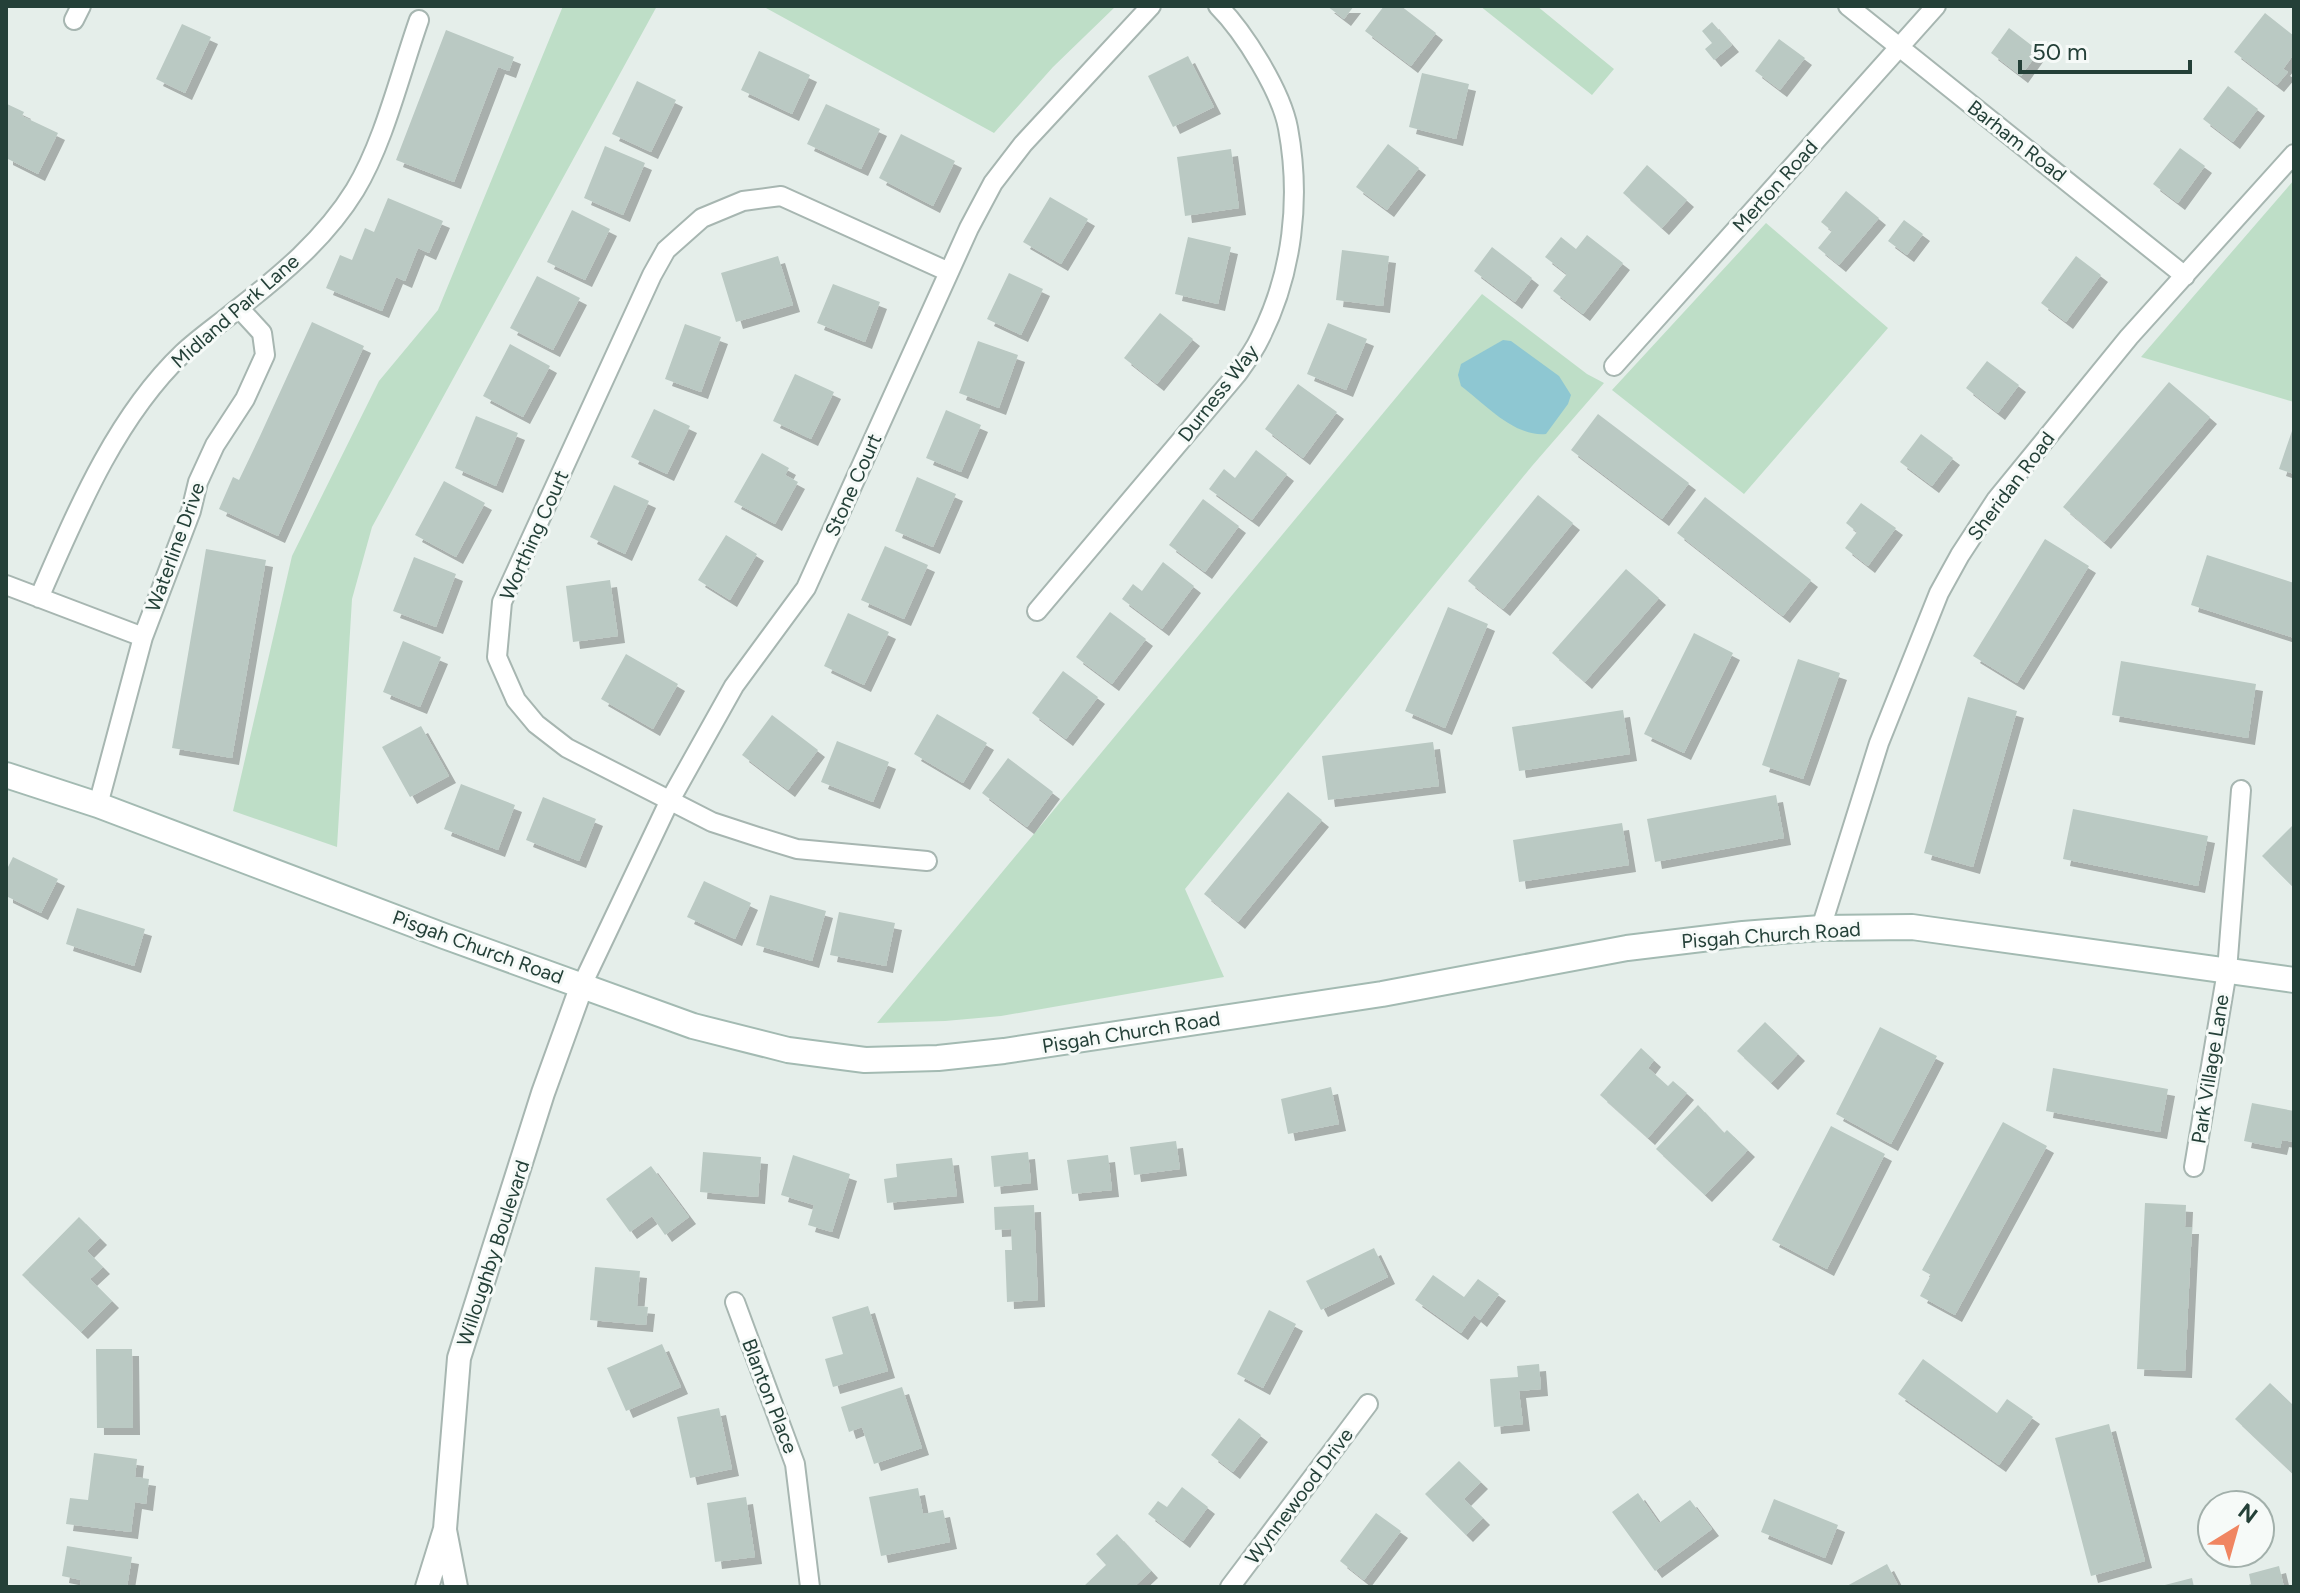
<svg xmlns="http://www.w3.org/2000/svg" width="2300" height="1593" viewBox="0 0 2300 1593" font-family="Figtree,sans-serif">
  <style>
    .green { fill: #bedec7 }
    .water { fill: #8ec7d2 }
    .building { fill: #bac9c3; filter: url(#shadow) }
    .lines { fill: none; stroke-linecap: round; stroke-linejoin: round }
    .minor-casing { stroke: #a7b6b1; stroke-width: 22 }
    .tertiary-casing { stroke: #a7b6b1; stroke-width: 26 }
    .secondary-casing { stroke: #a3bab2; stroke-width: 28 }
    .minor { stroke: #fff; stroke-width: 18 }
    .tertiary { stroke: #fff; stroke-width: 22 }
    .secondary { stroke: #fff; stroke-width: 24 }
    .labels { text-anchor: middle; stroke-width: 6; stroke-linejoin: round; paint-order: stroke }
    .street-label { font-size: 20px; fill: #244038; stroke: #f6faf8 }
  </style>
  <defs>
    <filter id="shadow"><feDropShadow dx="7" dy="7" stdDeviation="0" flood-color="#0004"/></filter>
  </defs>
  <rect width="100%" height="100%" fill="#e5eeea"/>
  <path class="green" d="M563,6H657L372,527L352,599L337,847L233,811L292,556L379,381L438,310Z
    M666,6H1116L1053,67L994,133L766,8Z
    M1480,6H1537L1614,69L1592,95Z
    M2294,180V402L2141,357Z
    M1766,223L1888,328L1744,494L1612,390Z
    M1482,294L1587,374L1604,383L1532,466L1185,889L1224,977L1001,1016L945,1021L877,1023Z"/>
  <path class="water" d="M1503,340L1511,341L1559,376L1571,395L1568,404L1546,434C1514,437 1485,404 1461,386L1458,375L1461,364Z"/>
  <path class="building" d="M1327,6H1354L1344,19Z
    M1384,6H1401L1436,33L1411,66L1365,31Z
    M2265,13L2294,36V54L2283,69L2288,72L2277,85L2234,52Z
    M1712,22L1732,45L1714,60L1705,49L1712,43L1702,31Z
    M182,24L211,37L185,93L156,79Z
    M2009,28L2039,51L2021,76L1991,53Z
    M446,30L514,57L509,71L498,67L454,182L396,160Z
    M1779,39L1805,58L1780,90L1755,71Z
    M759,51L810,75L792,114L741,90Z
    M1188,56L1214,107L1173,127L1148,76Z
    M1422,73L1469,84L1456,139L1409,127Z
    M637,81L676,100L651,152L612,134Z
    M2228,86L2258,109L2233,142L2203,119Z
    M7,104L24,112L22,116L58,133L38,174L6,158Z
    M826,104L880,129L861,169L807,144Z
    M901,134L955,161L933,206L879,178Z
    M1388,144L1419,168L1387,210L1356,187Z
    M605,146L645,163L623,215L584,198Z
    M2180,148L2205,166L2178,203L2153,184Z
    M1231,149L1239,208L1185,216L1177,157Z
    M1647,165L1687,200L1662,228L1623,193Z
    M1846,191L1879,218L1839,265L1818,248L1832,231L1821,222Z
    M1050,197L1088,219L1061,264L1023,242Z
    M388,198L443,221L429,253L418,248L405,281L396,277L382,311L326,288L340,255L352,260L365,228L374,232Z
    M572,210L610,229L585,280L547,262Z
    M1904,220L1923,234L1907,255L1888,241Z
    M1587,235L1623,263L1583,314L1553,291L1567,274L1545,257L1561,237L1576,249Z
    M1188,237L1231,247L1218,304L1175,294Z
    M1492,247L1532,278L1515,302L1474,271Z
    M1342,250L1389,256L1383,306L1336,300Z
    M778,256L793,305L736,322L721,273Z
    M2076,256L2101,275L2066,322L2041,303Z
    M1009,273L1043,289L1021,335L987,319Z
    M537,276L580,298L553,350L510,328Z
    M833,284L880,302L865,342L817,323Z
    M1160,313L1193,339L1157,384L1124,358Z
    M312,322L364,346L278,536L219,509L233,477L239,480L260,436Z
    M1328,323L1367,339L1346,390L1307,374Z
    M685,324L721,337L701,392L665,379Z
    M978,341L1018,355L999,408L959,393Z
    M510,344L550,366L523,417L483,396Z
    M1987,361L2019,385L1998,413L1966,388Z
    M795,374L834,392L811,439L773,421Z
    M2169,382L2210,417L2104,542L2063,507Z
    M1298,384L1337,412L1303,458L1265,429Z
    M654,409L690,426L667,474L631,457Z
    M946,410L981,425L961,472L926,458Z
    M1598,414L1689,483L1662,519L1571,450Z
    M476,416L518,433L496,486L455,468Z
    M2294,425V474L2279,469Z
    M1921,434L1953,458L1932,486L1900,462Z
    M1256,450L1287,474L1252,520L1209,489L1224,469L1235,478Z
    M762,453L789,468L785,475L798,482L775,524L734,502Z
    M917,477L956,494L933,547L895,531Z
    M444,481L485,503L456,557L415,535Z
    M614,485L649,501L625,554L590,537Z
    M1538,495L1573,523L1503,609L1468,581Z
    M1705,497L1811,580L1783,616L1677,533Z
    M1203,499L1239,526L1205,572L1169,545Z
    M1861,503L1896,528L1868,566L1845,548L1857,532L1846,523Z
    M726,535L757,554L730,600L698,580Z
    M2045,539L2089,566L2017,683L1973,656Z
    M885,546L928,565L904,619L861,600Z
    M206,549L266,560L232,758L172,748Z
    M2207,555L2294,583V638L2191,605Z
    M414,557L456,574L436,627L393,611Z
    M1163,562L1194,586L1162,629L1122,599L1133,584L1142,591Z
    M1626,569L1659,598L1585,682L1552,653Z
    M610,580L618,636L573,642L566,586Z
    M1448,607L1488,624L1445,728L1405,711Z
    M1110,612L1146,639L1112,684L1076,657Z
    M848,613L889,632L864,685L824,666Z
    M1694,633L1733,653L1684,753L1644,734Z
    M403,641L441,657L420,707L383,692Z
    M626,654L678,684L653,729L601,699Z
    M1798,659L1840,673L1803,779L1762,765Z
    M2121,661L2256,684L2248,738L2112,715Z
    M1063,671L1098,697L1066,739L1032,713Z
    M1968,697L2017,711L1973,867L1924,853Z
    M1623,710L1630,754L1519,771L1512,727Z
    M937,714L987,743L963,783L914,754Z
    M772,715L818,750L788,790L742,755Z
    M421,726L449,776L410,797L382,747Z
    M837,741L889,762L873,802L821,782Z
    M1433,742L1439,786L1328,800L1322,756Z
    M1008,758L1053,792L1027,827L982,793Z
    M461,784L515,805L498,850L444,829Z
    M1288,792L1322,820L1238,922L1204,894Z
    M1776,795L1784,838L1655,862L1647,819Z
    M543,797L596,819L579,861L526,840Z
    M2073,809L2208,836L2198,886L2063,859Z
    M1622,823L1629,865L1519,882L1513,840Z
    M2294,824V888L2262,856Z
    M13,857L58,879L41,913L6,896V871Z
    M704,881L751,903L735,939L687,917Z
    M770,895L826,911L812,961L756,945Z
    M77,908L145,929L134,966L66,944Z
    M839,912L895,923L886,966L830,955Z
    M1765,1022L1798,1054L1771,1083L1737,1051Z
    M1880,1027L1937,1056L1891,1144L1836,1114Z
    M1641,1048L1654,1060L1648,1068L1668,1086L1673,1081L1687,1093L1648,1138L1600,1095Z
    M2053,1068L2168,1089L2160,1132L2046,1111Z
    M1331,1087L1339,1124L1288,1134L1281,1099Z
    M2252,1103L2294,1111V1142L2282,1140L2280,1148L2244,1141Z
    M1698,1105L1724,1133L1727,1130L1748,1150L1705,1195L1656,1149Z
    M2003,1122L2047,1146L1955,1315L1920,1296L1931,1275L1922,1270Z
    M1831,1126L1885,1154L1827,1269L1772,1240Z
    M1176,1141L1180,1169L1134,1175L1130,1147Z
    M703,1152L761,1157L758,1197L700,1192Z
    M1028,1152L1031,1183L994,1187L991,1156Z
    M793,1155L850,1174L832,1232L808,1225L814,1205L781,1195Z
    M1108,1155L1112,1190L1072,1194L1067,1160Z
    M952,1158L957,1196L887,1203L884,1179L897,1177L896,1164Z
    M651,1166L689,1217L665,1235L652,1216L630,1232L606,1199Z
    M2145,1203L2186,1205L2185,1227H2192L2185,1371L2137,1369Z
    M1034,1205L1038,1300L1007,1302L1005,1250H1012L1011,1229L995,1230L994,1207Z
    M79,1217L100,1238L87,1251L103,1267L90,1279L112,1301L81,1332L22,1275Z
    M1374,1248L1388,1277L1321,1310L1306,1281Z
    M595,1267L640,1271L637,1306L648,1307L646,1325L590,1320Z
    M1433,1275L1464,1297L1478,1279L1499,1294L1480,1320L1474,1315L1461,1333L1415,1300Z
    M868,1306L888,1371L833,1387L825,1359L843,1354L832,1317Z
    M1269,1310L1296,1324L1263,1388L1237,1374Z
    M662,1344L681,1387L626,1411L607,1368Z
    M96,1349H132L133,1428H97Z
    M1923,1359L1997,1413L2007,1399L2033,1417L1999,1465L1898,1394Z
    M1539,1364L1541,1389L1519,1391L1523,1424L1494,1427L1490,1379L1518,1377L1517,1366Z
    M2270,1383L2294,1406V1475L2235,1419Z
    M902,1387L922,1448L874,1464L862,1427L849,1432L841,1407Z
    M719,1408L732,1469L690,1478L677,1417Z
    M1239,1418L1261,1435L1233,1472L1211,1455Z
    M2109,1424L2145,1561L2091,1576L2055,1438Z
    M94,1453L137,1459L135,1477L149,1479L146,1504L135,1502L131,1532L66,1524L70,1498L88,1500Z
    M1459,1461L1481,1482L1464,1499L1483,1518L1466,1535L1425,1494Z
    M1182,1487L1208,1507L1183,1541L1148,1514L1158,1501L1167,1507Z
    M918,1488L923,1514L943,1510L950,1542L881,1556L869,1497Z
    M1638,1493L1659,1523L1690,1500L1712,1529L1655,1571L1612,1512Z
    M746,1497L755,1557L715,1562L707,1503Z
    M1774,1499L1838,1525L1825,1558L1761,1532Z
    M1376,1513L1401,1531L1364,1580L1340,1561Z
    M1117,1534L1151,1571L1134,1587H1083L1106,1565L1096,1554Z
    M67,1546L132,1557L127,1587H80L81,1580L62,1576Z
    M1887,1564L1899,1587H1845Z
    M2279,1566L2284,1587H2244L2251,1584L2249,1574Z
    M2192,1578L2194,1587H2161V1586Z"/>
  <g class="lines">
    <defs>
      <path id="minor" d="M1848,6L2185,276
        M74,20L81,6
        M1614,366L1936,6
        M6,585L143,637
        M39,598C76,513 115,418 183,353C199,338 218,325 235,311C279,277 325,239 355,190C384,142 400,74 419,20
        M1037,611L1237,374C1245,363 1254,351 1260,338C1293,273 1301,198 1288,128C1281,91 1244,32 1218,6
        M98,805L143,637L191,511L198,482L215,445L245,399L265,355L262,333L239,308
        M927,861L797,849L758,837L712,822L567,748L536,724L516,700L497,657L502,602L652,275L666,250L702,218L743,201L781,196L949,272
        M1821,928L1879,743L1939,593L1960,555L1996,500L2129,337L2294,154
        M582,985L669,802L734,686L806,588L969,228L993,183L1023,144L1151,6
        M2194,1167L2227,971L2241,790
        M735,1302L795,1464L810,1587
        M1230,1587L1368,1404"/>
      <path id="tertiary" d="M445,1530L456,1587
        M427,1587L445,1529L459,1358L543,1093L582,985"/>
      <path id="secondary" d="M6,775L98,805L444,936L693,1026L788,1050L865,1060L938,1058L1004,1051L1382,994L1627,948L1743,934L1821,928L1912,927L2294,980"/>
    </defs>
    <use href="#minor" class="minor-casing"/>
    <use href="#tertiary" class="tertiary-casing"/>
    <use href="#secondary" class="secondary-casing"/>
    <use href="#minor" class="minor"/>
    <use href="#tertiary" class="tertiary"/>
    <use href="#secondary" class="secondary"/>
  </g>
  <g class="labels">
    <g class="street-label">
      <text transform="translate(2017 141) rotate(38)" y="7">Barham Road</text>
      <text transform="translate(1775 186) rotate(-48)" y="7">Merton Road</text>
      <text transform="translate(235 311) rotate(-41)" y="7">Midland Park Lane</text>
      <text transform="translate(1218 393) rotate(-52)" y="7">Durness Way</text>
      <text transform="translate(853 485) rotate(-66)" y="7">Stone Court</text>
      <text transform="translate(2011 486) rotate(-53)" y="7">Sheridan Road</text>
      <text transform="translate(534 535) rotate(-66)" y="7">Worthing Court</text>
      <text transform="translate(175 547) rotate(-70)" y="7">Waterline Drive</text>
      <text transform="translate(1771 935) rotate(-4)" y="7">Pisgah Church Road</text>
      <text transform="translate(478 947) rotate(20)" y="7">Pisgah Church Road</text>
      <text transform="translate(1131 1032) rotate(-9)" y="7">Pisgah Church Road</text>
      <text transform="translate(2210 1069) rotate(-81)" y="7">Park Village Lane</text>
      <text transform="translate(493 1253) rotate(-72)" y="7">Willoughby Boulevard</text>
      <text transform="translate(770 1396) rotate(69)" y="7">Blanton Place</text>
      <text transform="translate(1299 1496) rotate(-53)" y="7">Wynnewood Drive</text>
    </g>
  </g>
  <rect width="2300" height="1593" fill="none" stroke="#244038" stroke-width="16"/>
  <g transform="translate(2236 1529) rotate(37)"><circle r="38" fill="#f6faf8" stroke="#a2b0ab" stroke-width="2"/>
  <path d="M0-6L14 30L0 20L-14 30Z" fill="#f08561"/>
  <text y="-12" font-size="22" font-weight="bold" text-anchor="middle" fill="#244038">N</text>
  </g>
  <path d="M2020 60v12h170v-12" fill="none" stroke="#244038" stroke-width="4"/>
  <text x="2032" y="60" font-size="24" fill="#244038" stroke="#f6faf8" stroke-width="6" paint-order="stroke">50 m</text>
</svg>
